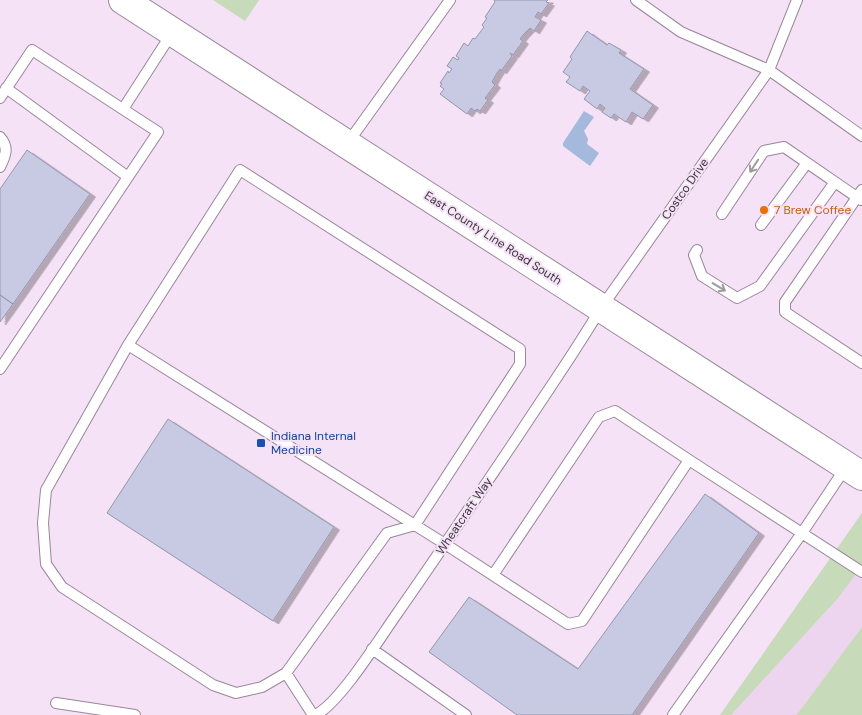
<svg xmlns="http://www.w3.org/2000/svg" width="862" height="715" viewBox="0 0 862 715" font-family="'DM Sans',sans-serif">
  <style>
    .built { fill: #eed5ef }
    .green { fill: #c7daba }
    .water { fill: #a4b9db }
    .building { fill: #c8c9e2; stroke: #9596ae; filter: url(#shadow) }
    .lines { fill: none; stroke-linecap: round; stroke-linejoin: round }
    .service-casing { stroke: #998799; stroke-width: 12 }
    .primary-casing { stroke: #998799; stroke-width: 30 }
    .service { stroke: #fff; stroke-width: 10 }
    .primary { stroke: #fff; stroke-width: 28 }
    .oneway { stroke: #9e9a9e }
    .food-dot { fill: #e8710a; stroke: #f5e2f6; stroke-width: 2 }
    .transit-dot { fill: #1a4fb4; stroke: #f5e2f6; stroke-width: 2 }
    .labels { text-anchor: middle; stroke-width: 4; stroke-linejoin: round; paint-order: stroke }
    .street-label { font-size: 12px; fill: #3c353d; stroke: #f5e2f6 }
    .food-label { font-size: 12px; fill: #c56008; stroke: #f5e2f6; text-anchor: start }
    .transit-label { font-size: 12px; fill: #164399; stroke: #f5e2f6; text-anchor: start }
  </style>
  <defs>
    <filter id="shadow"><feDropShadow dx="5.5" dy="3" stdDeviation="0" flood-color="#0004"/></filter>
  </defs>
  <rect width="100%" height="100%" fill="#f5e2f6"/>
  <path class="built" d="M862,513V715H720Z"/>
  <path class="green" d="M213,0H259L245,21Z
    M862,513V566L838,598L731,715H720Z
    M862,627V715H796L802,708Z"/>
  <path class="water" d="M584,111L594,117L584,131L588,139L587,144L599,153L590,166L563,146V143Z"/>
  <path class="building" d="M494,0H548L546,2L549,3L541,14L538,12L535,17L541,20L534,31L530,28L523,35L520,39L523,41L513,55L510,53L512,56L501,71L500,69L497,73L492,82L495,85L485,98L488,100L480,111L477,109L475,111L471,108L467,114L440,94L444,89L440,86L442,84L440,83L448,71L449,73L452,69L447,66L453,57L458,60L459,58L456,56L464,43L468,46L473,38L475,39L484,27L482,25L487,18L485,17L495,2Z
    M587,31L607,45L609,43L621,50L619,53L644,69L630,89L653,105L643,119L632,112L626,122L614,114L611,118L602,112L605,108L600,104L597,109L584,99L590,91L583,86L580,91L566,82L570,77L563,72L572,59L570,57Z
    M27,150L90,194L13,304L0,295V189Z
    M0,295L13,304L0,322Z
    M168,419L334,527L273,621L107,513Z
    M705,494L759,533L632,715H517L429,652L469,597L578,669Z"/>
  <g class="lines">
    <defs>
      <path id="service" d="M636,0L681,32L769,70L862,136
        M6,88L128,177
        M0,98L32,50L158,132L0,369
        M123,109L172,33
        M0,137C9,147 6,155 0,167
        M347,144L450,0
        M240,170L520,349V364L415,525L387,533L286,673L262,687L236,693L213,685L62,587L46,564L43,523L46,490L128,345Z
        M862,190L785,302V312L862,363
        M722,214L764,151L784,147L861,200
        M761,225L807,163
        M697,250L694,255L702,276L737,298L760,286L835,182
        M128,345L445,544L568,624L582,621L689,460L615,411L599,417L493,575
        M689,460L862,572
        M372,649L466,715
        M286,673L313,715
        M56,703L135,715
        M315,715C338,705 378,641 394,618C436,558 477,497 518,436C546,393 575,352 601,308L769,70L797,0
        M673,715L802,533L846,467"/>
      <path id="primary" d="M123,0L862,476"/>
    </defs>
    <use href="#service" class="service-casing"/>
    <use href="#primary" class="primary-casing"/>
    <use href="#service" class="service"/>
    <use href="#primary" class="primary"/>
  </g>
  <defs><path id="oneway-shaft" d="M-6 0H5M1.5-3L5.5 0L1.5 3" fill="none" stroke-width="1.6" stroke-linecap="round" stroke-linejoin="round" transform="scale(1.25)"/></defs>
  <g class="oneway">
    <use href="#oneway-shaft" transform="translate(754 166) rotate(123)"/>
    <use href="#oneway-shaft" transform="translate(719 287) rotate(31)"/>
  </g>
  <circle class="food-dot" cx="764" cy="210" r="5"/>
  <rect class="transit-dot" x="256" y="438" width="10" height="10" rx="2.5"/>
  <g class="labels">
    <g class="street-label">
      <text transform="translate(685 189) rotate(-55)" y="4">Costco Drive</text>
      <text transform="translate(493 238) rotate(33)" y="4">East County Line Road South</text>
      <text transform="translate(464 516) rotate(-56)" y="4">Wheatcraft Way</text>
    </g>
    <g class="food-label">
      <text x="774" y="214">7 Brew Coffee</text>
    </g>
    <g class="transit-label">
      <text x="271" y="440">Indiana Internal<tspan x="271" dy="14">Medicine</tspan></text>
    </g>
  </g>
</svg>
